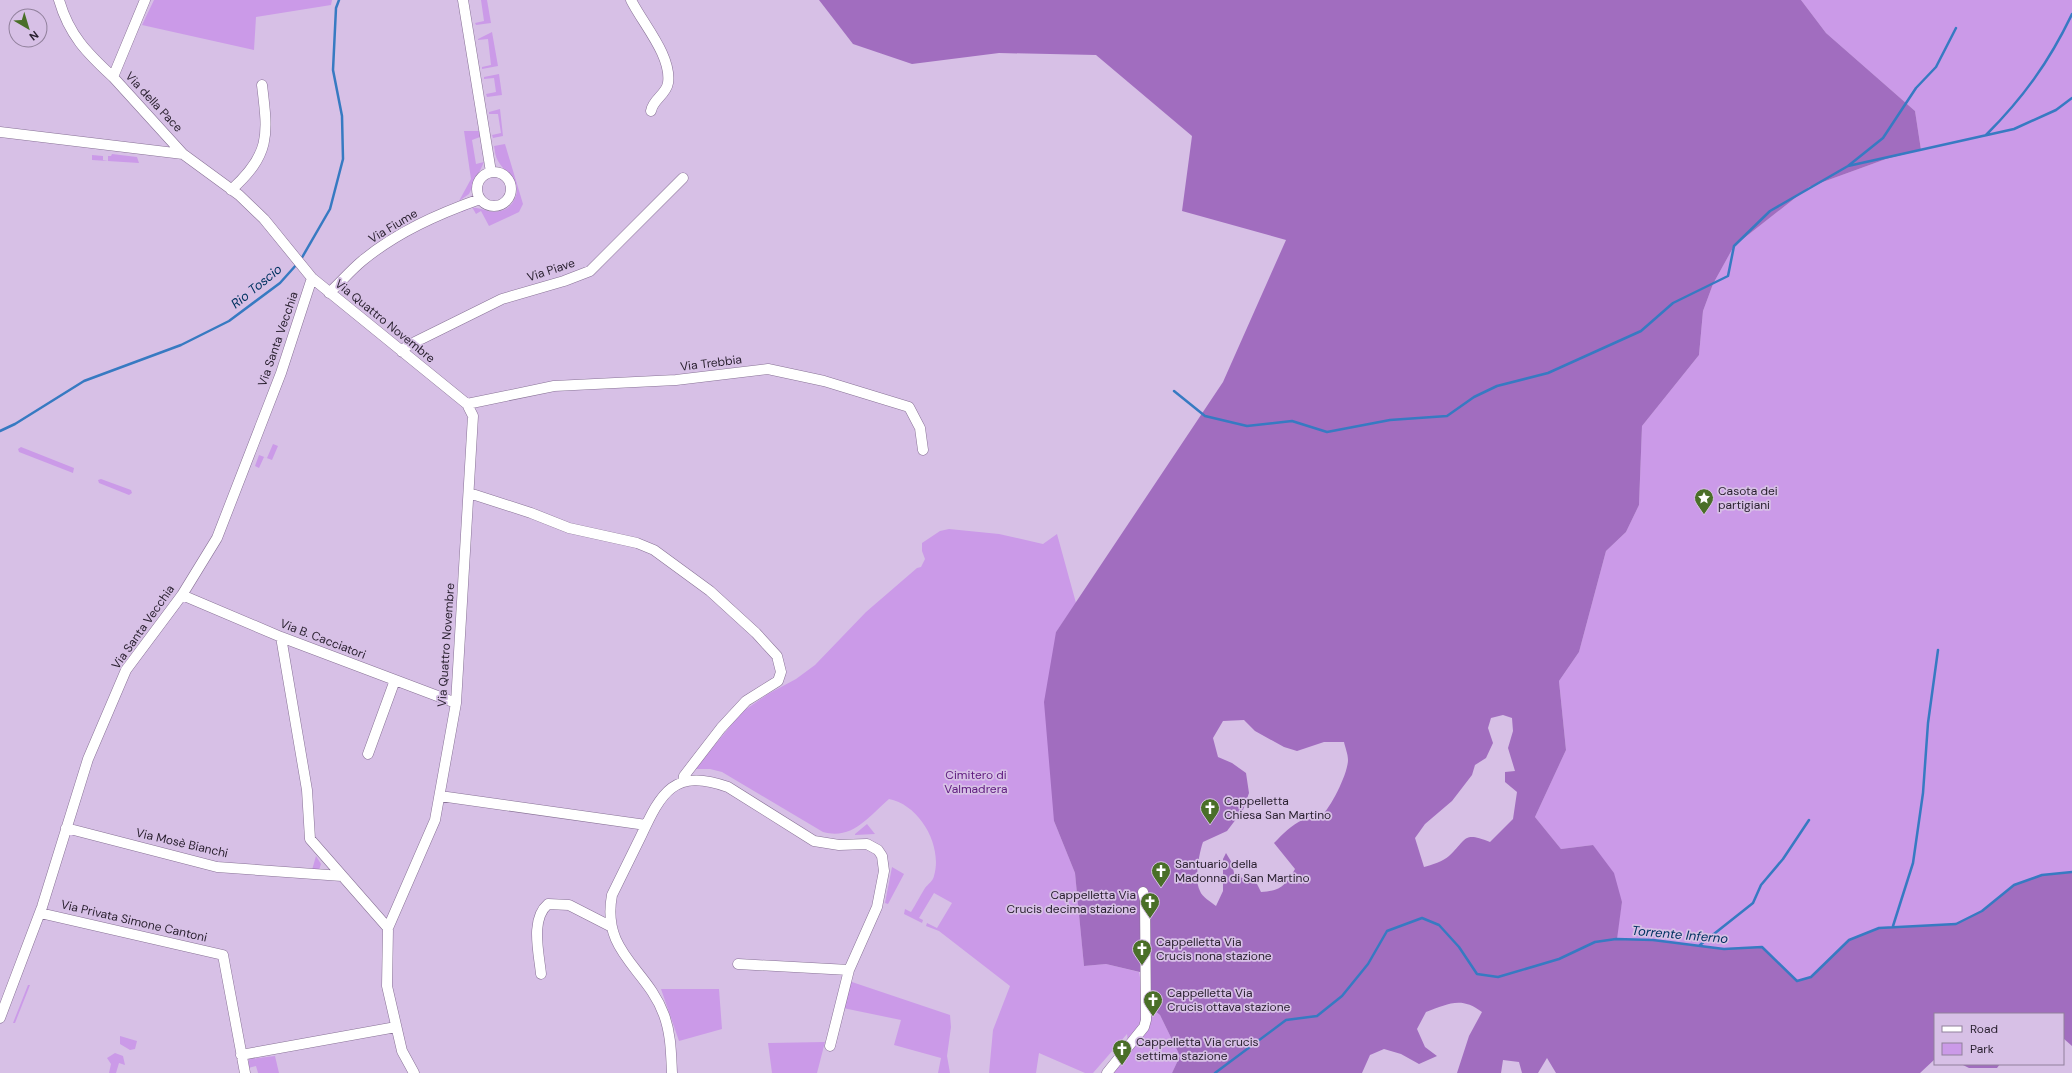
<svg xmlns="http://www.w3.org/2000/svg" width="2072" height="1073" viewBox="0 0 2072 1073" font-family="'DM Sans',sans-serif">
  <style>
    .green { fill: #cb9ae8 }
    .forest { fill: #a16dbf; fill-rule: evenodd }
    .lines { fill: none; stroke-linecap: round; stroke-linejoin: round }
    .stream { stroke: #377ac2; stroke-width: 2.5 }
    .minor-casing { stroke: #887296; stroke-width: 11 }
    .minor { stroke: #fff; stroke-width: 10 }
    .labels { text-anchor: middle; stroke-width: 3.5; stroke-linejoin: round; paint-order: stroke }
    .street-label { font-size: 12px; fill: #281f2e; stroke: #d7c0e6 }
    .poi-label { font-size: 12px; fill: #281f2e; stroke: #d7c0e6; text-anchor: start }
    .park-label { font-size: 12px; fill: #5e1a7e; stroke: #d7c0e6 }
    .water-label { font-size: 13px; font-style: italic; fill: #003261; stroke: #d7c0e6 }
  </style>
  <rect width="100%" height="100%" fill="#d7c0e6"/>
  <path class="green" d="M154,0H332L331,5L256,17L254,50L142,25Z
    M481,0H487L491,23L476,25L475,23L484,21Z
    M1801,0H2072V872L2042,875L2014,885L1982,911L1956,924L1879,928L1849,940L1811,977L1797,981L1762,947L1724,949L1653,940L1616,939L1622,902L1593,845L1561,849L1535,817L1566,750L1559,681L1579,652L1606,551L1626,532L1639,505L1642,426L1699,355L1703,311L1713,284L1734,246L1809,187L1886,159L1921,150L1915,111L1826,33Z
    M492,32L498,66L482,69V67L491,65L488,39L478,40V39Z
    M499,74L502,95L487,97L486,94L496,92L494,78L484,79V77Z
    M500,109L503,136L493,138L492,135L501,133L498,114H489V112Z
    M464,131H479L480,137L472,140L476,164L484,162L469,194L459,201L471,179Z
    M505,144L523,204L519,212L489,226L481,211L476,214L472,207L462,212L461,210C482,203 485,215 500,211C506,210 511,206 514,200C524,181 506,175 498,161C495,156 495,151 494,146Z
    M112,154L137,157L139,163L92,160V155L103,156V160L108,161V156H111Z
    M273,444L278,446L272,460L264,457L259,468L255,466L259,455L267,458Z
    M21,447L74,468L73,473L19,452L18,449Z
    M101,479L131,490L132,493L129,495L99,483L98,480Z
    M949,529L999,534L1043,544L1057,534L1076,603L1056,632L1054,821L1075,873L1084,966L1106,964L1139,972C1142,988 1147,1011 1139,1026C1137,1032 1132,1037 1128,1042L1127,1034L1093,1073H1085L1039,1053L1036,1073H989L993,1030L1010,986L939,931L926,926L927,923L937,928L952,903L934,893L919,918L923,920L922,923L904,914L905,909L911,912C916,904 920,896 925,888C928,884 933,881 934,876C943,846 920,805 889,799C868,817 853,840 823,832L722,772L710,769H695L742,712L768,694L796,679L815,665L866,612L917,568L921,567L925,559L922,551V543L940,531Z
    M867,824L875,834L855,835V834Z
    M316,856L321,864L319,870H312Z
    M892,867L904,874L888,904L885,903Z
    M849,981L950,1015L951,1027L947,1056L950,1073H938L941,1058L894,1045L901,1020L843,1008Z
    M28,985H30L15,1023H13Z
    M661,989H719L722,1029L679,1041Z
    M1154,1010L1160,1015L1180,1056L1172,1073H1111L1147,1026Z
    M120,1036L137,1041L135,1049L130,1050L120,1044Z
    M825,1042L817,1073H772L768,1043Z
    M115,1053L123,1056L125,1065L119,1063L116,1073H109L111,1064L107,1058Z
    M275,1056L279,1073H258L256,1066L248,1068L249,1059Z"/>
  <path class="forest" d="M819,0H1801L1826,33L1915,111L1921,150L1886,159L1809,187L1734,246L1713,284L1703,311L1699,355L1642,426L1639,505L1626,532L1606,551L1579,652L1559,681L1566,750L1535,817L1561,849L1593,845L1614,873L1622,902L1617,939L1653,940L1724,949L1762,947L1797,981L1811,977L1849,940L1879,928L1956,924L1982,911L2014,885L2042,875L2072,872V1046L2063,1038V1014H1935V1059L1920,1073H1556L1547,1058L1538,1073H1522L1519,1062L1503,1060L1501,1073H1457L1469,1036L1482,1012C1461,996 1448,1004 1426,1012L1417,1029L1425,1047L1437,1056L1419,1064L1401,1054L1384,1049L1370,1055L1362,1073H1172L1180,1056L1160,1015L1154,1010L1144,973L1106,964L1084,966L1075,873L1054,821L1044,702L1056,632L1223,382L1286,240L1182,211L1192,136L1096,55L999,53L912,64L853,44ZM1503,715L1512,718L1513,731L1508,748L1515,771L1505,772V782L1517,792L1513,819L1490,842C1463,831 1467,839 1449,856C1444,861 1431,865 1424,867L1415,838L1425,824L1452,801L1472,775L1475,765L1486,758L1493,743L1488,728L1491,718ZM1244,720L1255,731L1284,747L1297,751L1324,742H1344C1345,747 1348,754 1348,760C1348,773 1331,808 1321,816C1315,821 1310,818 1303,820C1292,824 1282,835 1274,843L1295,869C1286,885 1281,891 1261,892L1257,884L1247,881L1234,873L1232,863L1226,853L1223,859V891L1216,906C1211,902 1202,897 1200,891C1194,881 1199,853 1203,842L1227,831L1243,810L1249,793L1246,773L1232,763L1218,757L1213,738L1223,721Z
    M1961,1064H2000L1997,1068H1969Z"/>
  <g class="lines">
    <path class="stream" d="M1986,135C2023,98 2049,62 2072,14
      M1848,166L2014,129L2056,110L2072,98
      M300,261L330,209L343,159L342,116L333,70L336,8L339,0
      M1174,391L1205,416L1247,426L1292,421L1327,432L1390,420L1447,416L1474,397L1497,386L1548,373L1641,331L1673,303L1728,276L1734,246L1770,211L1848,166L1883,138L1916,88L1936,67L1956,28
      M0,431L15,424L84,381L181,345L229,321L280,283L297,264
      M1893,926L1913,863L1923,793L1928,723L1938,650
      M1700,945L1753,903L1761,885L1783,859L1809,820
      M1215,1073L1286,1020L1317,1016L1342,996L1368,964L1387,931L1422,918L1439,925L1459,947L1477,974L1498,977L1559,959L1595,942L1616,939L1653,940L1724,949L1762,947L1797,981L1811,977L1849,940L1879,928L1956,924L1982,911L2014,885L2042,875L2072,872"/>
    <defs>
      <path id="minor" d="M59,0C69,35 87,53 113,77
        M145,0L113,77L183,154
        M463,0L491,172
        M631,0C643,24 672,56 668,83C666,95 653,99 651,111
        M0,132L183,154L239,195L264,219L312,278L467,404L473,416L456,703L435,820L388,928L387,986L402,1051L414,1073
        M477 189a17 17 0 1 1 34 0a17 17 0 1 1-34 0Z
        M231,190C271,154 268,135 262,85
        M329,293C340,283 350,271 362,261C397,232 438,214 480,199
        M402,352L407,346L502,299L564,281L590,271L683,178
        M467,404L554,386L676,380L768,369L824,381L909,407L920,428L923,450
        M469,493L531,513L569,528L637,543L654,550L710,591L756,633L777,656L781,672L778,681L746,701L721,728L684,776L683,782
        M182,595L281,637L456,703
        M281,637L307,790L310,839L388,928
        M368,754L395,680
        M440,796L646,825
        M66,828L217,867L342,876
        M40,913L223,955L245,1073
        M738,964L849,970
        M541,974C539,953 530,919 548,904L569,905L612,927
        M0,1018L42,907L88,759L126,670L182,595L217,538L281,373L312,278
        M241,1055L396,1027
        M672,1073C671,1053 671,1034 664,1015C647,968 601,953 612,895C622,875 631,856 641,836C661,793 674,767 728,787L814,841L839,845L867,844L878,850L882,856L884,871L877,907L849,970L830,1046
        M1107,1073L1144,1027L1146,1020L1145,900L1143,892"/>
    </defs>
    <use href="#minor" class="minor-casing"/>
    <use href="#minor" class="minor"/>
  </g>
  <defs>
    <symbol id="sight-pin" viewBox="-11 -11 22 30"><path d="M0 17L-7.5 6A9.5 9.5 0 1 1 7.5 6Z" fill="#4a6f28" stroke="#d7c0e6"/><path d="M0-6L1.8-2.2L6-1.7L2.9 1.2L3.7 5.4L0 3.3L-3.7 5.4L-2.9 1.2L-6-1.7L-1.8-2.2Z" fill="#fff"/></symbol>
    <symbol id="church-pin" viewBox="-11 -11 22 30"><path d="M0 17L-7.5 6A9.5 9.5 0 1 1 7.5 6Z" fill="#4a6f28" stroke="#d7c0e6"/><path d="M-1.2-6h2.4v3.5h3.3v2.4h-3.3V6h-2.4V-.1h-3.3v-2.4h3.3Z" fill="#fff"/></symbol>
  </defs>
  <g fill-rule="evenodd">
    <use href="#sight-pin" x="1693" y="487" width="22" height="30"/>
    <use href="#church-pin" x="1199" y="797" width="22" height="30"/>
    <use href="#church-pin" x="1150" y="860" width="22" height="30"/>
    <use href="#church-pin" x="1139" y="891" width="22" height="30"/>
    <use href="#church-pin" x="1131" y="938" width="22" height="30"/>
    <use href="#church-pin" x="1142" y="989" width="22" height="30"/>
    <use href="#church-pin" x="1111" y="1038" width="22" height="30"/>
  </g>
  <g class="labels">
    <g class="street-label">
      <text transform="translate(154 102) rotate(47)" y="4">Via della Pace</text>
      <text transform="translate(393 226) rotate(-31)" y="4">Via Fiume</text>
      <text transform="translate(551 270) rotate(-18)" y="4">Via Piave</text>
      <text transform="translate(385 321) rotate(39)" y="4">Via Quattro Novembre</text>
      <text transform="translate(278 339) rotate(-71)" y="4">Via Santa Vecchia</text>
      <text transform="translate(711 363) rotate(-7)" y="4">Via Trebbia</text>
      <text transform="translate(143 627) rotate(-55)" y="4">Via Santa Vecchia</text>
      <text transform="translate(323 639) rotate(21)" y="4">Via B. Cacciatori</text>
      <text transform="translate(446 645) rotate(-86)" y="4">Via Quattro Novembre</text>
      <text transform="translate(182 843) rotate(13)" y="4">Via Mosè Bianchi</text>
      <text transform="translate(134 921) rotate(13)" y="4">Via Privata Simone Cantoni</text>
    </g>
    <g class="poi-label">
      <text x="1718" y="495">Casota dei<tspan x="1718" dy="14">partigiani</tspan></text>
      <text x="1224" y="805">Cappelletta<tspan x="1224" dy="14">Chiesa San Martino</tspan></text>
      <text x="1175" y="868">Santuario della<tspan x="1175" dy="14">Madonna di San Martino</tspan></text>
      <text x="1136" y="899" text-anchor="end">Cappelletta Via<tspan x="1136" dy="14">Crucis decima stazione</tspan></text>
      <text x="1156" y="946">Cappelletta Via<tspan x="1156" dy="14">Crucis nona stazione</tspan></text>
      <text x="1167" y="997">Cappelletta Via<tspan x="1167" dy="14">Crucis ottava stazione</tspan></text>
      <text x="1136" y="1046">Cappelletta Via crucis<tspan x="1136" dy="14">settima stazione</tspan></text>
    </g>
    <g class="park-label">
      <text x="976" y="779">Cimitero di<tspan x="976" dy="14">Valmadrera</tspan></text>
    </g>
    <g class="water-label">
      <text transform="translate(256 286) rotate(-39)" y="5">Rio Toscio</text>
      <text transform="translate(1680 934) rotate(5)" y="5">Torrente Inferno</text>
    </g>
  </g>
  <rect x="1934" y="1013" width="130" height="52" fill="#d7c0e6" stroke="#91809c"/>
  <rect x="1942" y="1026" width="20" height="6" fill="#ffffff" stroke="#91809c"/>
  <text x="1970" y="1033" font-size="12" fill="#281f2e">Road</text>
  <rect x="1942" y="1043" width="20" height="12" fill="#cb9ae8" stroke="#91809c"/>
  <text x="1970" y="1053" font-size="12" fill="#281f2e">Park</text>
  <g transform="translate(28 28) rotate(142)"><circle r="19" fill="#d7c0e6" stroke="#91809c"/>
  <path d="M0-3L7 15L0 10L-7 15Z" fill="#4a6f28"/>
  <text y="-6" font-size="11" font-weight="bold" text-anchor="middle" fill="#281f2e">N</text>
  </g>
</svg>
